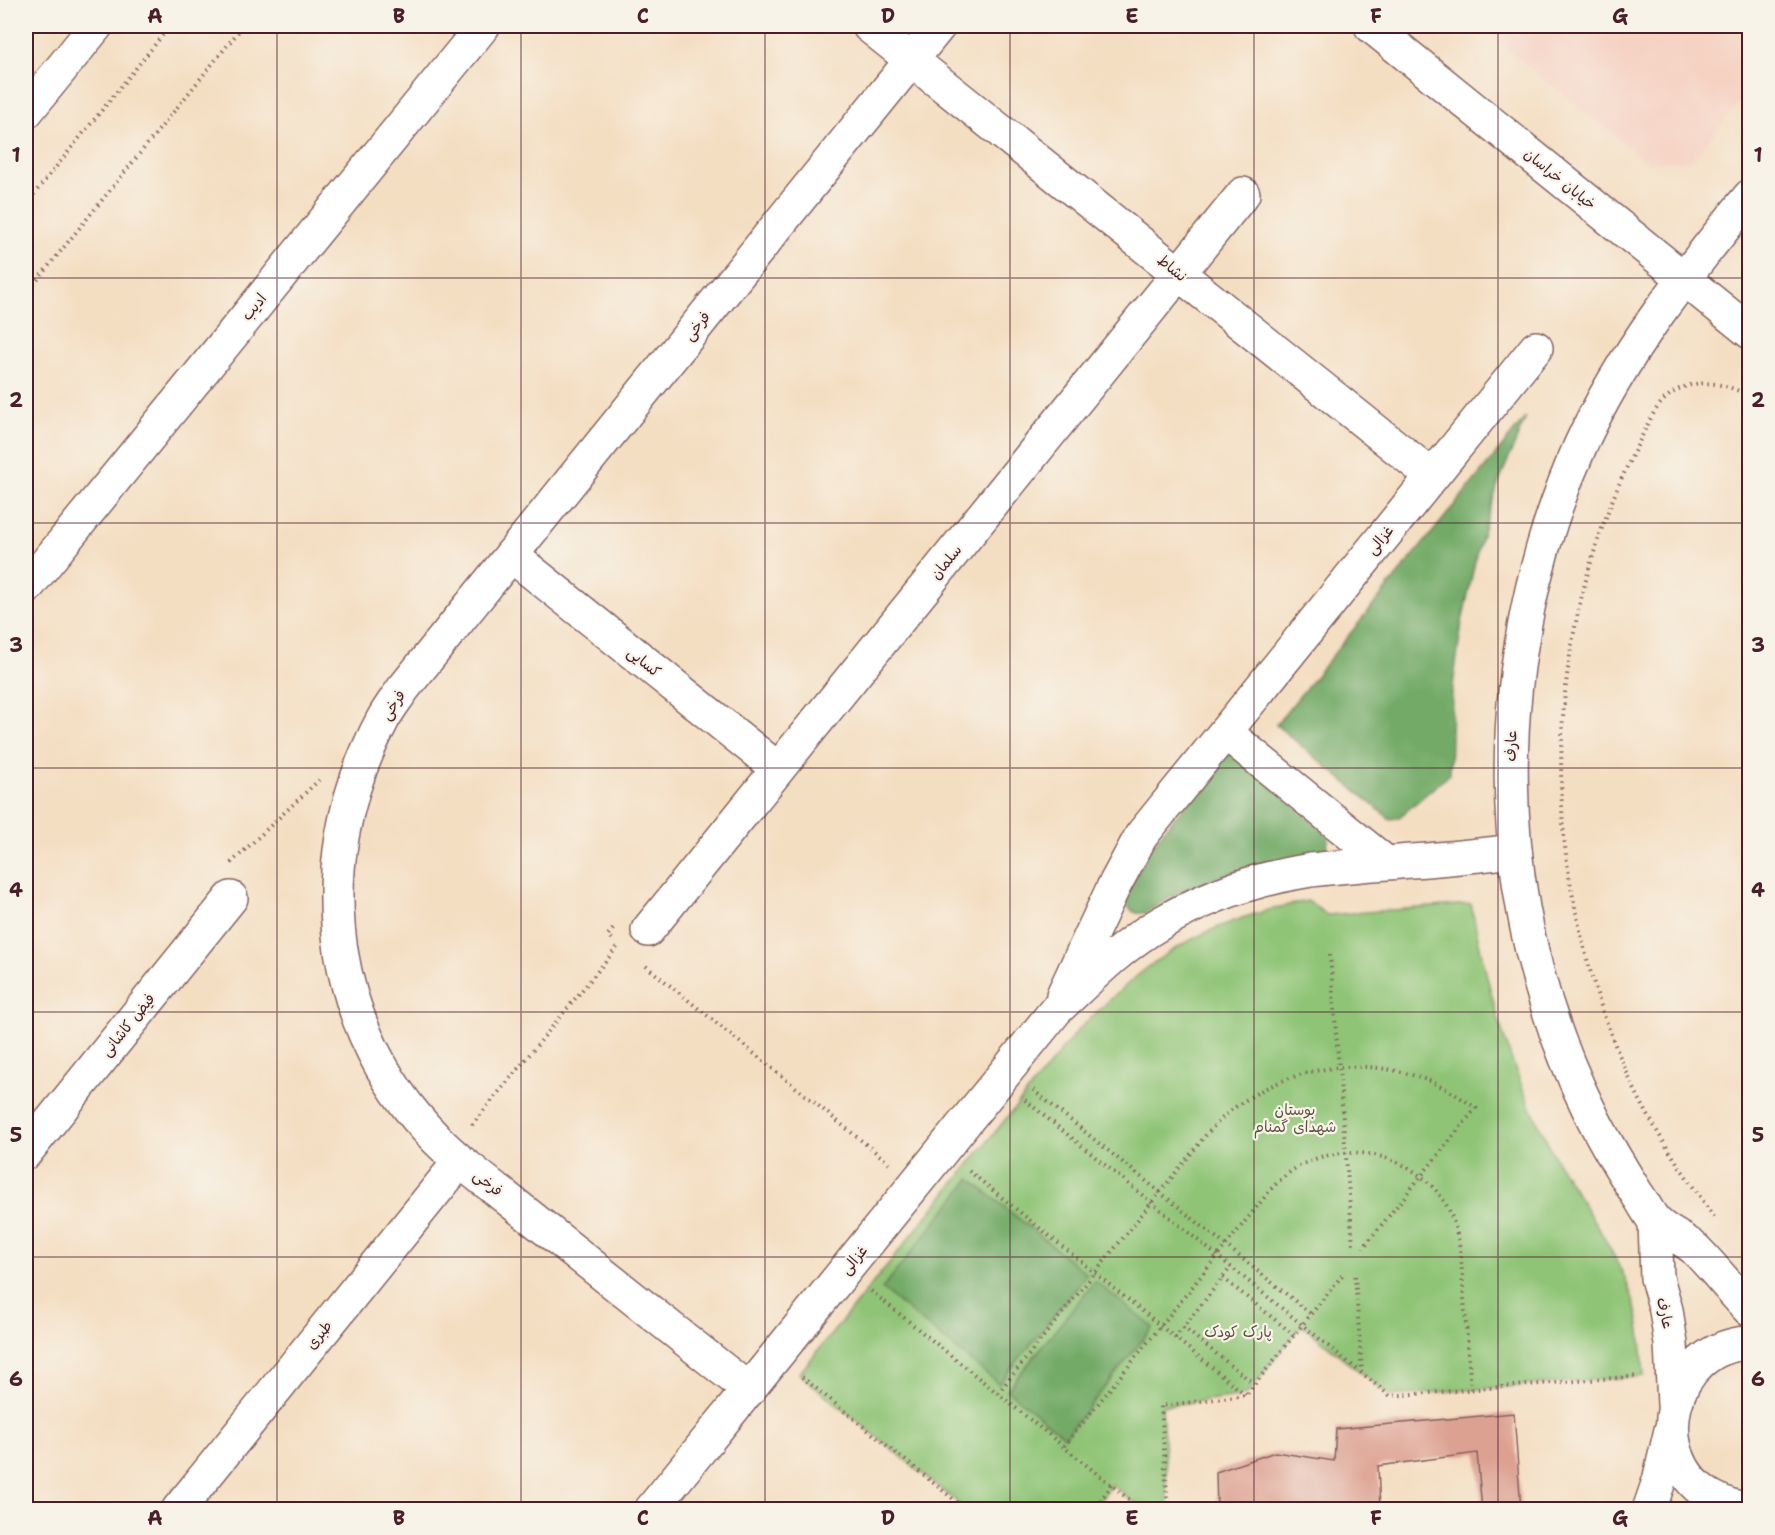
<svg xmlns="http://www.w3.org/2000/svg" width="1775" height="1535" viewBox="0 0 1775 1535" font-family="'Shantell Sans','Playpen Sans Arabic',sans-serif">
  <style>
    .built { fill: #f6d2c3 }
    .green { fill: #8fc476; stroke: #6c7250; stroke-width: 1.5 }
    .forest { fill: #73aa67; stroke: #5e6449; stroke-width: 1.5 }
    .building { fill: #dda192 }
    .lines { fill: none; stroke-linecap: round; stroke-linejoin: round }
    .minor-casing { stroke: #866260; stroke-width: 36 }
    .tertiary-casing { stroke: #866260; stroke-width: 36 }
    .path { stroke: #866260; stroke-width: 4; stroke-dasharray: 1.5 4.5; stroke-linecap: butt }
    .minor { stroke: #fff; stroke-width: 33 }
    .tertiary { stroke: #fff; stroke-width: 33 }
    .grid { fill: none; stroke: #4a1f2b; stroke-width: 1.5; stroke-opacity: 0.55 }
    .labels { text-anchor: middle; stroke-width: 4.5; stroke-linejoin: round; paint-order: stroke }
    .street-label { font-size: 15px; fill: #4a1f2b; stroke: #f7f3e8 }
    .park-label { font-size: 15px; fill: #5f5142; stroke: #f7f3e8 }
    .neatline { fill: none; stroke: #4a1f2b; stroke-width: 2 }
    .grid-label { font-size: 20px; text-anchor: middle; font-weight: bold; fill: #4a1f2b }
  </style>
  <rect width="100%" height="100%" fill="#f7f3e8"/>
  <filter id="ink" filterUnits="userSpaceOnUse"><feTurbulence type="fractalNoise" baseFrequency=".0167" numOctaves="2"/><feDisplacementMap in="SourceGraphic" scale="12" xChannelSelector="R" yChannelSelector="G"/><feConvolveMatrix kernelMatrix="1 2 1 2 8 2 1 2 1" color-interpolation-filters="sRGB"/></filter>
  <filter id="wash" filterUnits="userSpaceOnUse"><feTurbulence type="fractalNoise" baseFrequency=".008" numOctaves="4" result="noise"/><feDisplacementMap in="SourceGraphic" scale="24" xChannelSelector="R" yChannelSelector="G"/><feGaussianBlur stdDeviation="1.35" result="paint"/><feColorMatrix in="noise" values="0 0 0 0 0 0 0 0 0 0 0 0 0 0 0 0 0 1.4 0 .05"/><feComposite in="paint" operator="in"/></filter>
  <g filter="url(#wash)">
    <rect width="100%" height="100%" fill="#f4dec2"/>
    <path class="built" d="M1478,26H1749V90L1692,161L1648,163Z"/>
    <path class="green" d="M1308,901L1327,915L1471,904C1485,975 1502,1044 1532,1110C1542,1131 1552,1155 1565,1175C1587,1211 1612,1246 1628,1286C1640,1314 1642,1346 1644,1376L1390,1396L1302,1325L1246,1395L1162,1406L1168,1509H1142L1112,1485L1093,1509L967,1510L799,1374L1078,1030C1100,1009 1122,987 1147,968C1194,931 1250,912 1308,901Z"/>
    <path class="forest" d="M1526,417L1498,484L1477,552L1462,622L1452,693L1450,774L1398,818L1390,819L1276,725Z
      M1230,749L1329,837L1326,849L1320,853C1264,861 1193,879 1146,913C1132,915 1126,908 1125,895L1153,844Z
      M970,1179L1087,1274L999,1384L882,1289Z
      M1095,1281L1153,1327L1065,1437L1007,1390Z"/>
    <g id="blocks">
      <path class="building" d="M1514,1413L1521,1510H1482L1477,1453L1378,1466L1380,1510H1217L1216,1472L1275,1452L1334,1461L1336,1429Z"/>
    </g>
  </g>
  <g filter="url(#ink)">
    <use href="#blocks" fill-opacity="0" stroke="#866260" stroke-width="1.5"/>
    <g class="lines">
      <defs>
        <path id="minor" d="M869,26L1432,476
          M511,555L778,769
          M26,588L483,26
          M1225,732L1386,863
          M648,930L1243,194
          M1063,995L1113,888L1141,836L1536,348
          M26,1152L231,898
          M749,1390L460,1161C328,1049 302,869 383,719C389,708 397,698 403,689L939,26
          M178,1510L460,1161
          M651,1510L1056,1010C1089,979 1121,946 1161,923C1207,896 1258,878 1311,870C1344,866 1378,864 1411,861C1446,859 1480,855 1515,851"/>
        <path id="tertiary" d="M1371,26L1750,332
          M26,112L96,26
          M1750,196C1686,274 1623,352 1581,444C1486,656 1487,904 1590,1112C1604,1141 1620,1167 1637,1194C1643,1202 1648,1213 1654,1220C1665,1233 1683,1238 1695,1249C1714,1268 1731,1290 1750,1310
          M1655,1222L1657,1278L1666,1310L1671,1344L1674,1405
          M1750,1343C1670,1345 1644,1455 1710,1496C1722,1503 1736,1509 1750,1509
          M1649,1510L1659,1481L1671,1430"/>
      </defs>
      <use href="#minor" class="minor-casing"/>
      <use href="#tertiary" class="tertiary-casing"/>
      <path class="path" d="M26,204L170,26
        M26,294L243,26
        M26,633L34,622
        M231,863L319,780
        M613,929L608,935L614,940
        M1330,955L1353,1245
        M646,966L889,1163
        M1033,1090L1311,1314
        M1025,1100L1390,1396L1639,1376
        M472,1125L619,945
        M969,1171L1246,1395
        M1714,1217C1693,1186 1671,1156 1653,1124C1612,1053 1587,972 1572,892C1560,831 1559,766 1564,704C1572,613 1598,521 1640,440C1647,426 1653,410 1665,399C1689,376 1724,381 1750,397
        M1355,1276L1362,1372
        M1223,1278L1294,1335
        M871,1291L1142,1510
        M1183,1327L1254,1384
        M1175,1338L1231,1267
        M802,1377L967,1510
        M998,1393L1206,1135C1213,1127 1221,1119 1229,1112C1284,1068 1357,1054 1424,1079C1443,1086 1460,1097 1476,1108L1363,1248
        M1064,1446L1272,1188C1282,1178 1292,1169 1305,1163C1355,1139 1421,1158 1448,1208C1454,1220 1457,1234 1460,1247L1471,1389
        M1093,1510L1112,1485
        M1168,1510L1161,1406L1246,1395L1344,1273"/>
      <use href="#minor" class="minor"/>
      <use href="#tertiary" class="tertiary"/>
    </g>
  </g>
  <path class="grid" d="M277,26V1510M521,26V1510M765,26V1510M1010,26V1510M1254,26V1510M1498,26V1510M26,278H1750M26,523H1750M26,768H1750M26,1012H1750M26,1257H1750"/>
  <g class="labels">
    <g class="street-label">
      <text transform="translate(1560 179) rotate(39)" y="5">خیابان خراسان</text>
      <text transform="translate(1172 268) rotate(39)" y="5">نشاط</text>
      <text transform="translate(254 307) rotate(-51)" y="5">ادیب</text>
      <text transform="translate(697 326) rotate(-51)" y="5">فرخی</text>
      <text transform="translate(1380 540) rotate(-51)" y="5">غزالی</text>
      <text transform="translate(946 562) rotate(-51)" y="5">سلمان</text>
      <text transform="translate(644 662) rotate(39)" y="5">کسایی</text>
      <text transform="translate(393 705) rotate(-57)" y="5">فرخی</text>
      <text transform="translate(1511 746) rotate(-88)" y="5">عارف</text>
      <text transform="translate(128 1025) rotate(-51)" y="5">فیض کاشانی</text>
      <text transform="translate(488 1183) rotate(38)" y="5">فرخی</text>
      <text transform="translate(854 1260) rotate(-51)" y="5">غزالی</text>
      <text transform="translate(1665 1313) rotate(78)" y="5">عارف</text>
      <text transform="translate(319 1335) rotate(-51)" y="5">طبری</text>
    </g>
    <g class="park-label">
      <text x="1295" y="1115">بوستان<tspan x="1295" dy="17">شهدای گمنام</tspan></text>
      <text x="1238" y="1337">پارک کودک</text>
    </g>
  </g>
  <rect width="1775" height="1535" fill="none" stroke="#f7f3e8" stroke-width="66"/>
  <rect x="33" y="33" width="1709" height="1469" class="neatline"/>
  <g class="grid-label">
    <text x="155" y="23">A</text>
    <text x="399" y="23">B</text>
    <text x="643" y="23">C</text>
    <text x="888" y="23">D</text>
    <text x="1132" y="23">E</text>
    <text x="1376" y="23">F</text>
    <text x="1620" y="23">G</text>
    <text x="16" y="162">1</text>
    <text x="1758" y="162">1</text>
    <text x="16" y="407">2</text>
    <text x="1758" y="407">2</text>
    <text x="16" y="652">3</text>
    <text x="1758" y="652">3</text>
    <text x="16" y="897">4</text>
    <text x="1758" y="897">4</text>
    <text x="16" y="1142">5</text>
    <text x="1758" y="1142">5</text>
    <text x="16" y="1386">6</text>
    <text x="1758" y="1386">6</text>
    <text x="155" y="1525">A</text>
    <text x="399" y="1525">B</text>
    <text x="643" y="1525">C</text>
    <text x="888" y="1525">D</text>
    <text x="1132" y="1525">E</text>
    <text x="1376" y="1525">F</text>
    <text x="1620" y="1525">G</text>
  </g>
</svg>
